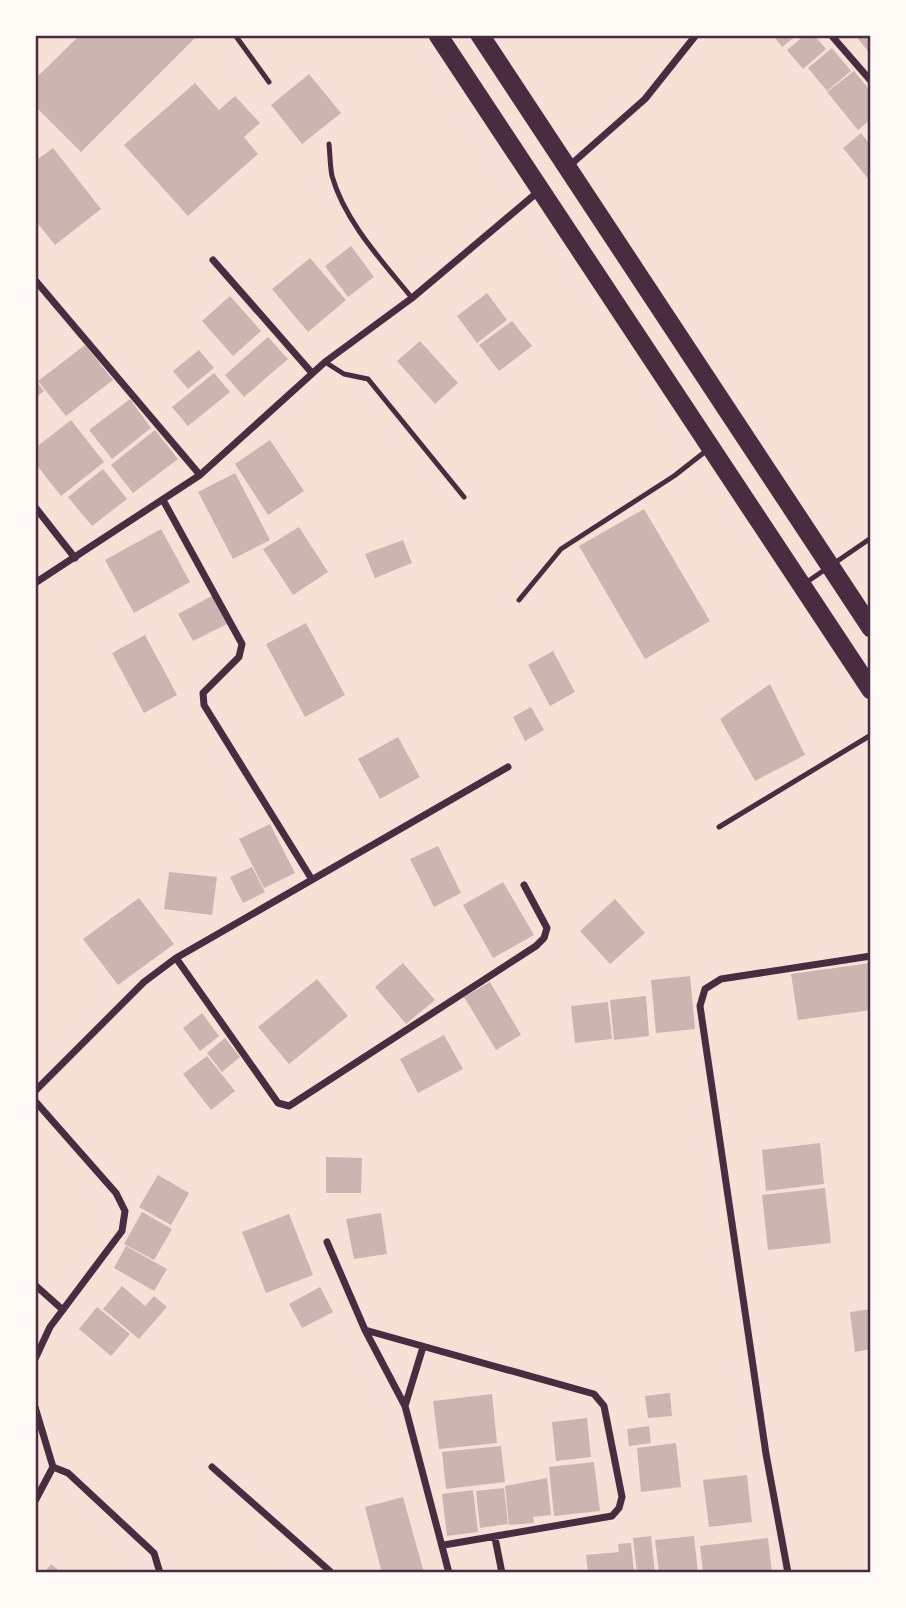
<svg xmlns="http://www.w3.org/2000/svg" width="906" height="1608" viewBox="0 0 906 1608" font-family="Karla,sans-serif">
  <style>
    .building { fill: #ccb4b1 }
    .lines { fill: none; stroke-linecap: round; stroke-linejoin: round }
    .service { stroke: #4a2c40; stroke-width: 5 }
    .minor { stroke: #4a2c40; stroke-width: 7 }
    .trunk { stroke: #4a2c40; stroke-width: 19 }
    .neatline { fill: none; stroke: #4a2c40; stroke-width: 2.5 }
  </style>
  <rect width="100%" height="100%" fill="#f7e1d7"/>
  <path class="building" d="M80,35H198L81,152L35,106V79Z
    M773,35H797L782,47Z
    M805,35H814L826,49L803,69L787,50Z
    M855,35H871V55Z
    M832,48L851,71L827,91L808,68Z
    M854,71L871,92V119L858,130L827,92Z
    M309,74L341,113L302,144L271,105Z
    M195,83L219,110L235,96L260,123L244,137L258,154L188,216L124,145Z
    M861,133L871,146V182L843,148Z
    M53,148L101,209L55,245L35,220V161Z
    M351,246L374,277L348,297L325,266Z
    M310,258L346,300L308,332L272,289Z
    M487,293L507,320L477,343L457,316Z
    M230,296L261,331L233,356L202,321Z
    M512,321L532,346L499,371L479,345Z
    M268,337L288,359L244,397L225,375Z
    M420,341L458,383L435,404L397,361Z
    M85,345L113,380L66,416L38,381Z
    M199,350L214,368L188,389L173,371Z
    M214,373L230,392L188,426L172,407Z
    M35,380L44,391L35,398Z
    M130,399L151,428L112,459L89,430Z
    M71,420L104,462L61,496L35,463V448Z
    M155,430L178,459L133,493L111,465Z
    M270,440L304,491L268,515L235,464Z
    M103,469L127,499L92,526L68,497Z
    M235,473L270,540L233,559L198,492Z
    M644,509L710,621L645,659L579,546Z
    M299,527L328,572L293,595L263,549Z
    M161,529L190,582L134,613L105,560Z
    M403,540L412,563L375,578L365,554Z
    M212,596L227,624L193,641L178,614Z
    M306,623L345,695L305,717L266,644Z
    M145,635L177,695L144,713L112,653Z
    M553,651L575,692L550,706L528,665Z
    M770,684L805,755L755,781L720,719Z
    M531,707L544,730L525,741L513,717Z
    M398,737L420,777L380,799L358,759Z
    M270,824L295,873L264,888L239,839Z
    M438,846L461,893L434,907L410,859Z
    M252,867L265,892L243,903L230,877Z
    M169,872L217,877L212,915L164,909Z
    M503,882L534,935L493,958L463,905Z
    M139,898L174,944L118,985L83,939Z
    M615,899L645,933L610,964L580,931Z
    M403,963L435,1000L406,1024L375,987Z
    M871,963V1010L798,1020L791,974Z
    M690,976L695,1029L656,1033L651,980Z
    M317,979L348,1016L289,1064L258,1027Z
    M490,982L521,1035L496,1050L464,997Z
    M646,996L649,1036L614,1040L610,1000Z
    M608,1002L612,1039L575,1043L571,1006Z
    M202,1013L219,1036L200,1051L183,1028Z
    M444,1035L463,1069L418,1093L400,1059Z
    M225,1038L240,1057L222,1072L207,1053Z
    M207,1056L235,1091L211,1110L183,1074Z
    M820,1143L824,1184L766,1191L762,1150Z
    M326,1157L362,1158L361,1193H326Z
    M158,1175L189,1193L171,1225L139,1207Z
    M825,1188L831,1243L768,1250L762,1195Z
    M142,1212L172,1229L154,1260L124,1244Z
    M381,1213L387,1254L354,1259L346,1219Z
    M289,1214L313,1275L266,1293L242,1232Z
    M126,1246L167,1269L154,1291L114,1268Z
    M122,1286L145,1306L154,1296L167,1307L139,1339L103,1309Z
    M320,1287L333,1312L302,1328L289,1304Z
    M97,1307L130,1334L111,1356L79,1329Z
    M871,1309V1349L855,1352L850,1312Z
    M670,1393L672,1416L648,1418L645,1396Z
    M492,1394L497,1443L439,1449L433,1401Z
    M587,1418L591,1457L556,1461L552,1422Z
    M649,1426L651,1443L629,1446L627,1429Z
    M676,1443L681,1487L641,1492L637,1448Z
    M501,1446L505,1482L446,1489L442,1452Z
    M594,1462L600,1511L554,1516L549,1467Z
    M747,1475L752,1522L709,1527L703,1480Z
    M547,1478L551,1515L533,1517L534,1523L509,1525L505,1486Z
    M504,1488L508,1524L480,1528L476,1491Z
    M473,1490L478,1532L447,1536L442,1494Z
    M403,1497L424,1573H382L365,1507Z
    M651,1536L655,1573H637L633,1538Z
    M694,1536L698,1573H659L655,1540Z
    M768,1538L772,1573H703L700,1546Z
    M631,1543L634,1573H588L586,1555L619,1552L618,1544Z
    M51,1564L62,1573H44Z"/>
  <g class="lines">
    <path class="service" d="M235,35L269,82
      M329,144C330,154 330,166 332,176C345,222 383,262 412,298
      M325,362L344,374L368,379L464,497
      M804,584L871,538
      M519,600L561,549L674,476L706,451
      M719,827L871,735"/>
    <path class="minor" d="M831,35L871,81
      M568,167L645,99L696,35
      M213,260L312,373
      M35,280L200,475
      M163,500L242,644L239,657L203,693L204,705L311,878
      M35,507L75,558
      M35,583L200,475L325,362L412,298L539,191
      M176,958L278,1103L289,1106L536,946L544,938L547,928L524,885
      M35,1091L144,982L176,958L508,767
      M35,1101L116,1193L125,1211L122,1231L50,1327L35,1359
      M327,1242L365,1330L405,1406L449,1573
      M35,1285L63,1310
      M365,1330L594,1394L604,1406L622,1497L619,1508L612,1516L444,1545
      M405,1406L423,1347
      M35,1407L53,1467L35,1501
      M53,1467L68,1473L154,1553L160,1573
      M212,1467L332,1573
      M495,1538L502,1573
      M788,1573L766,1454L700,1006L705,989L721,979L871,956"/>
    <path class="trunk" d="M438,35L871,690
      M480,35L871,628"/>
  </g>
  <rect width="906" height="1608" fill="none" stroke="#fffaf5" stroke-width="74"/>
  <rect x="37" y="37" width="832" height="1534" class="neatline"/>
</svg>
